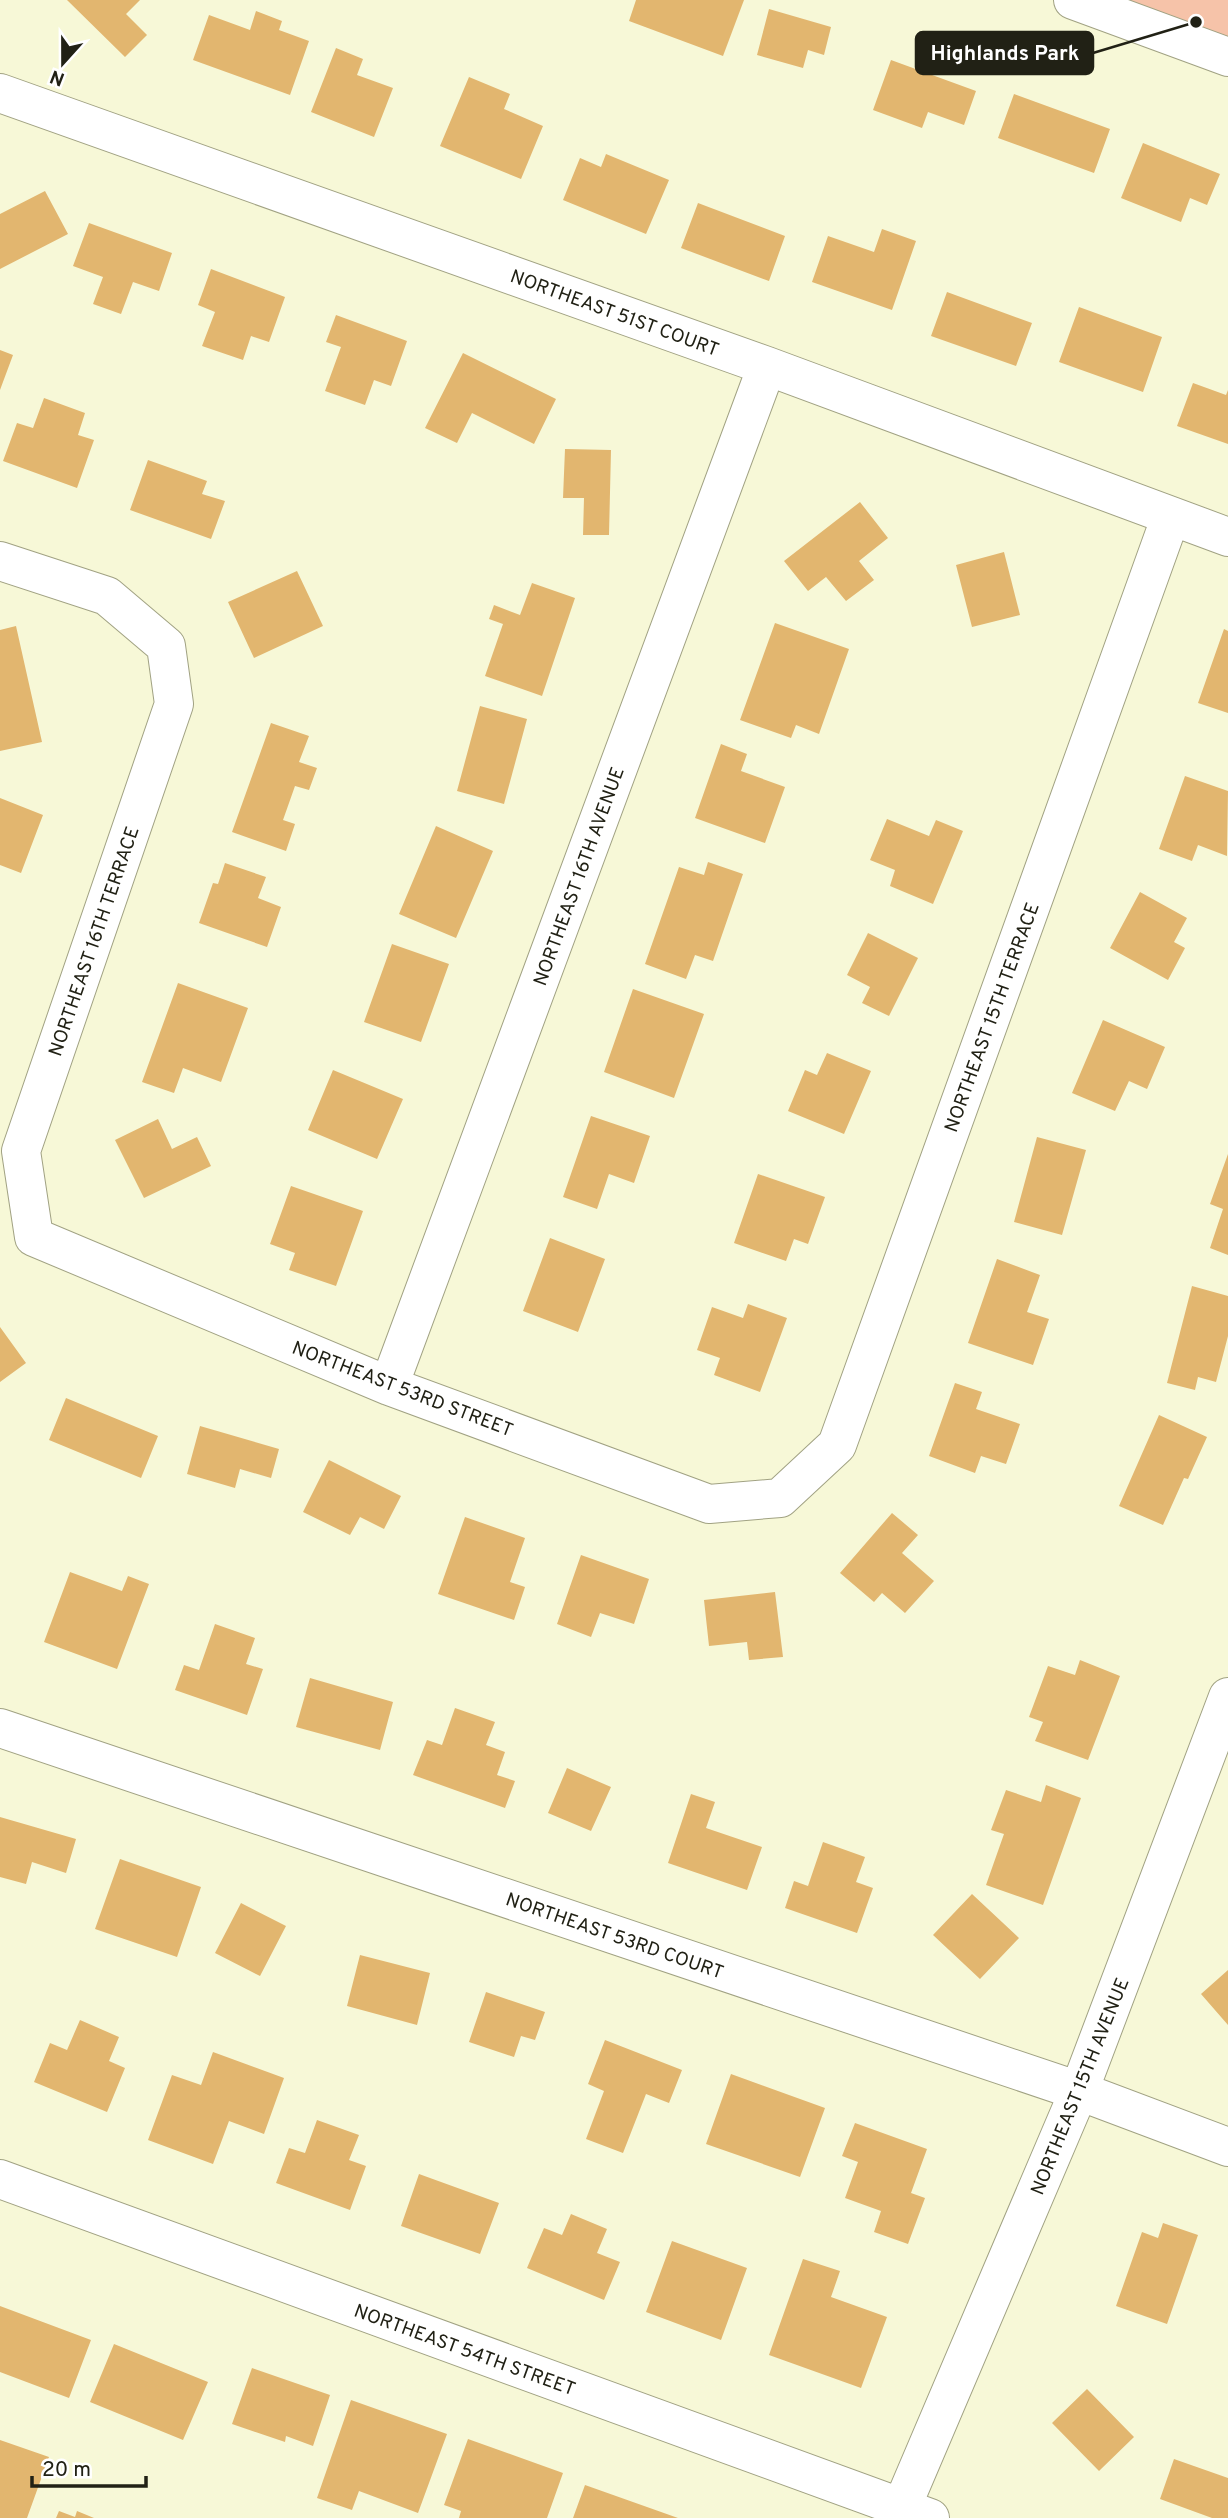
<svg xmlns="http://www.w3.org/2000/svg" width="1228" height="2518" viewBox="0 0 1228 2518" font-family="Overpass,sans-serif">
  <style>
    .green { fill: #f6c3a9 }
    .building { fill: #e2b66f }
    .lines { fill: none; stroke-linecap: round; stroke-linejoin: round }
    .minor-casing { stroke: #a1a283; stroke-width: 40 }
    .minor { stroke: #fff; stroke-width: 38 }
    .labels { text-anchor: middle; stroke-width: 6; stroke-linejoin: round; paint-order: stroke }
    .street-label { font-size: 19px; fill: #212115; stroke: #fff }
    .leader { fill: none; stroke: #212115; stroke-width: 2.5 }
    .callout-dot { fill: #212115; stroke: #fff; stroke-width: 2.5 }
    .callout { fill: #212115; stroke: #212115; stroke-width: 2.5 }
    .callout-label { font-size: 21px; text-anchor: middle; font-weight: bold; fill: #fff }
  </style>
  <rect width="100%" height="100%" fill="#f7f8d7"/>
  <path class="green" d="M1100,0H1228V45Z"/>
  <path class="building" d="M67,0H140L126,14L147,35L125,57Z
    M636,0H744L723,56L629,21Z
    M769,9L831,27L824,55L808,50L803,68L757,55Z
    M256,11L282,21L279,30L309,41L290,95L193,60L209,15L250,30Z
    M336,48L363,59L357,75L393,88L374,137L311,112Z
    M891,60L976,91L964,125L928,112L922,128L873,110Z
    M469,77L510,94L504,109L543,126L521,179L440,146Z
    M1014,94L1110,129L1094,173L998,138Z
    M1143,143L1220,174L1207,205L1190,198L1181,222L1121,198Z
    M606,154L669,180L646,234L563,200L580,158L601,167Z
    M45,191L68,234L0,269V214Z
    M698,203L785,236L769,281L681,248Z
    M89,223L172,253L159,291L133,282L121,314L93,304L103,277L73,266Z
    M882,229L916,241L892,310L812,282L828,236L874,252Z
    M211,269L285,297L269,342L251,336L243,360L202,346L215,312L198,305Z
    M947,292L1032,323L1016,366L931,336Z
    M1079,307L1162,337L1143,392L1059,362Z
    M336,315L407,341L391,386L374,380L365,405L325,391L341,347L326,342Z
    M0,350L13,355L0,390Z
    M463,353L556,399L534,444L472,413L457,443L425,428Z
    M1193,383L1226,395L1228,390V444L1177,426Z
    M44,398L85,413L78,435L94,440L77,488L3,461L17,423L33,428Z
    M565,449L611,450L609,535H583L584,498H563Z
    M148,460L207,481L202,494L225,501L211,539L130,510Z
    M860,502L888,538L859,561L874,580L846,601L826,577L808,591L784,561Z
    M1004,552L1020,615L972,627L956,565Z
    M297,571L323,626L254,658L228,602Z
    M532,583L575,598L542,696L485,676L503,624L489,619L494,605L520,615Z
    M775,623L849,649L819,734L796,725L791,738L740,720Z
    M16,626L42,742L0,751V630Z
    M1224,629L1228,631V713L1198,703Z
    M480,706L527,719L504,804L457,791Z
    M271,723L309,736L299,762L317,768L309,790L295,786L283,820L295,824L286,851L232,832Z
    M721,744L747,754L741,771L785,787L765,843L695,818Z
    M1185,776L1228,791L1227,856L1198,845L1192,861L1159,849Z
    M0,798L43,815L21,873L0,865Z
    M887,819L929,836L936,820L963,831L933,904L890,886L895,870L870,860Z
    M436,826L493,851L456,938L399,914Z
    M708,862L743,874L713,961L695,955L686,979L645,964L679,867L704,875Z
    M225,863L266,877L258,898L281,907L267,947L199,923L213,883L218,884Z
    M1140,892L1187,918L1174,942L1185,948L1168,980L1110,948Z
    M868,933L918,958L889,1016L862,1003L870,987L847,975Z
    M392,944L449,964L421,1042L364,1022Z
    M178,983L248,1008L221,1082L183,1068L174,1093L142,1082Z
    M633,989L704,1014L674,1098L604,1072Z
    M1103,1020L1165,1047L1147,1089L1129,1081L1115,1111L1072,1093Z
    M827,1053L871,1071L844,1134L788,1111L805,1070L817,1075Z
    M333,1070L403,1099L377,1159L308,1130Z
    M591,1116L650,1136L634,1183L609,1174L597,1209L563,1197Z
    M158,1119L172,1149L197,1137L211,1166L144,1198L115,1140Z
    M1037,1137L1086,1150L1062,1235L1014,1222Z
    M1228,1154V1255L1210,1248L1223,1209L1210,1204Z
    M758,1174L825,1197L808,1244L794,1239L786,1261L734,1243Z
    M291,1186L363,1211L336,1286L289,1270L295,1253L270,1244Z
    M550,1238L605,1259L578,1332L523,1311Z
    M997,1259L1040,1275L1027,1312L1049,1319L1033,1365L968,1343Z
    M1192,1286L1228,1296V1336L1216,1382L1198,1377L1195,1390L1167,1383Z
    M748,1304L787,1318L760,1392L714,1375L720,1358L697,1350L712,1307L743,1318Z
    M0,1327L26,1363L0,1382Z
    M955,1383L982,1392L976,1409L1020,1424L1006,1464L981,1456L975,1473L929,1456Z
    M66,1398L158,1436L141,1478L49,1440Z
    M1159,1415L1207,1437L1188,1479L1184,1478L1163,1525L1119,1506Z
    M200,1426L279,1449L271,1478L240,1469L235,1488L187,1474Z
    M329,1460L401,1496L384,1529L360,1517L350,1535L303,1512Z
    M892,1513L918,1535L902,1553L934,1581L905,1613L882,1593L874,1602L840,1573Z
    M465,1517L525,1538L510,1582L525,1587L514,1620L438,1594Z
    M581,1555L649,1579L634,1624L600,1613L591,1637L557,1624Z
    M70,1572L122,1591L128,1576L149,1584L117,1669L44,1642Z
    M775,1592L783,1657L749,1660L747,1642L709,1646L704,1600Z
    M215,1624L255,1638L246,1664L263,1669L247,1715L175,1690L184,1665L199,1670Z
    M1080,1660L1120,1676L1088,1760L1035,1741L1043,1722L1029,1717L1048,1666L1075,1675Z
    M310,1678L393,1702L380,1750L296,1727Z
    M455,1708L495,1722L486,1745L505,1752L497,1775L515,1781L505,1808L413,1775L427,1740L442,1745Z
    M567,1768L611,1787L591,1831L548,1813Z
    M1046,1785L1081,1798L1043,1905L986,1885L1004,1834L991,1830L1006,1790L1041,1802Z
    M691,1794L715,1802L706,1828L762,1847L747,1890L668,1863Z
    M0,1817L76,1839L66,1873L32,1862L26,1884L0,1877Z
    M823,1842L865,1857L856,1882L873,1888L857,1933L785,1908L794,1881L808,1886Z
    M120,1859L201,1887L177,1957L95,1929Z
    M972,1894L1019,1938L980,1979L933,1935Z
    M241,1903L286,1926L260,1976L215,1953Z
    M360,1955L430,1973L417,2025L347,2006Z
    M1228,1970V2025L1201,1994Z
    M486,1992L545,2012L535,2040L521,2036L514,2057L469,2042Z
    M80,2020L119,2037L109,2061L125,2068L107,2112L34,2082L50,2043L67,2050Z
    M605,2040L682,2070L669,2103L646,2094L623,2153L586,2139L604,2091L588,2084Z
    M213,2052L284,2078L264,2134L229,2121L213,2164L148,2140L172,2075L201,2085Z
    M731,2074L825,2108L800,2177L706,2144Z
    M317,2120L359,2135L349,2160L366,2166L350,2210L276,2183L289,2148L305,2153Z
    M855,2123L927,2149L911,2193L925,2198L908,2244L874,2232L881,2211L845,2198L858,2162L842,2156Z
    M419,2174L499,2203L480,2254L401,2226Z
    M571,2214L607,2229L597,2253L620,2262L604,2300L527,2268L544,2228L562,2235Z
    M1163,2223L1198,2235L1167,2324L1116,2306L1142,2232L1158,2238Z
    M672,2241L747,2268L721,2340L646,2312Z
    M803,2259L840,2271L831,2297L887,2317L861,2388L769,2355Z
    M0,2306L91,2340L69,2398L0,2372Z
    M114,2344L208,2382L183,2440L90,2402Z
    M252,2368L330,2395L313,2446L286,2436L285,2442L232,2424Z
    M1087,2389L1134,2437L1099,2471L1052,2423Z
    M351,2400L447,2434L418,2513L359,2491L352,2510L317,2498Z
    M468,2439L563,2473L547,2518H459L461,2511L444,2505Z
    M0,2440L49,2457L27,2518H0Z
    M1174,2459L1228,2478V2518H1212L1160,2499Z
    M585,2485L678,2518H573Z
    M59,2511L75,2517L77,2511L94,2518H56Z"/>
  <g class="lines">
    <defs>
      <path id="minor" d="M1073,0L1228,57
        M0,93L767,366L1228,537
        M0,561L107,596L166,646L174,704L21,1151L34,1237L389,1386L709,1504L780,1498L837,1445L1171,516
        M389,1386L767,366
        M0,1728L1079,2091L1228,2147
        M0,2179L930,2518
        M897,2518L1079,2091L1228,1697"/>
    </defs>
    <use href="#minor" class="minor-casing"/>
    <use href="#minor" class="minor"/>
  </g>
  <g class="labels">
    <g class="street-label">
      <text transform="translate(615 312) rotate(20)" y="7">NORTHEAST 51ST COURT</text>
      <text transform="translate(578 876) rotate(-70)" y="7">NORTHEAST 16TH AVENUE</text>
      <text transform="translate(93 941) rotate(-71)" y="7">NORTHEAST 16TH TERRACE</text>
      <text transform="translate(991 1017) rotate(-70)" y="7">NORTHEAST 15TH TERRACE</text>
      <text transform="translate(403 1388) rotate(21)" y="7">NORTHEAST 53RD STREET</text>
      <text transform="translate(615 1935) rotate(19)" y="7">NORTHEAST 53RD COURT</text>
      <text transform="translate(1079 2086) rotate(-68)" y="7">NORTHEAST 15TH AVENUE</text>
      <text transform="translate(465 2349) rotate(20)" y="7">NORTHEAST 54TH STREET</text>
    </g>
  </g>
  <path class="leader" d="M1196 22L1093 53"/>
  <circle class="callout-dot" cx="1196" cy="22" r="7"/>
  <rect class="callout" x="916" y="32" width="177" height="42" rx="7"/>
  <g class="callout-label">
    <text x="1005" y="60">Highlands Park</text>
  </g>
  <g transform="translate(63 63) rotate(201)" stroke="#ffffff" stroke-width="5" paint-order="stroke">
  <path d="M0-5L12 26L0 18L-12 26Z" fill="#212115"/>
  <text y="-10" font-size="19" font-weight="bold" text-anchor="middle" fill="#212115">N</text>
  </g>
  <path d="M32 2476v10h114v-10" fill="none" stroke="#212115" stroke-width="3.5"/>
  <text x="42" y="2476" font-size="21" fill="#212115" stroke="#ffffff" stroke-width="5" paint-order="stroke">20 m</text>
</svg>
